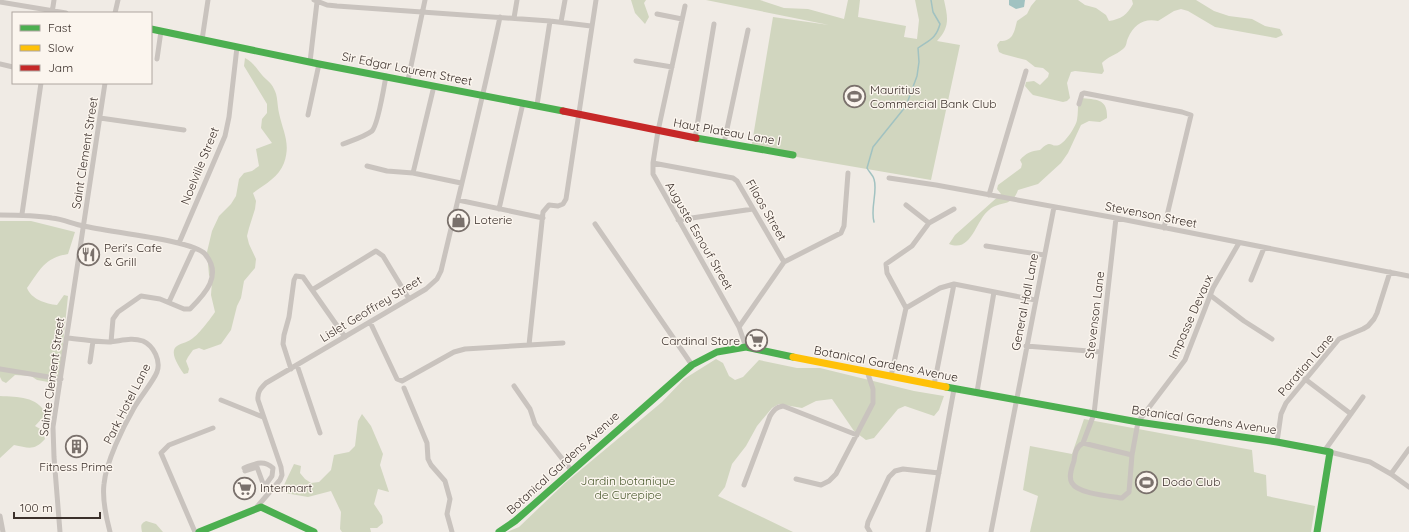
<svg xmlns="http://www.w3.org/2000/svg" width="1409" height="532" viewBox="0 0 1409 532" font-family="Quicksand,sans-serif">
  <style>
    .green { fill: #d1d6bf }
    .water { fill: #a1c2c1 }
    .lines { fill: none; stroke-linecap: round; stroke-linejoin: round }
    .stream { stroke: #a1c2c1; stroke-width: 1.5 }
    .street { stroke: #c9c3be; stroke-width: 5 }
    .fast { stroke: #4caf50; stroke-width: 7 }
    .slow { stroke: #ffc107; stroke-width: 7 }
    .jam { stroke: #c62828; stroke-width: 7 }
    .labels { text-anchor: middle; stroke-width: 3; stroke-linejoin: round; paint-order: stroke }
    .street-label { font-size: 12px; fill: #3b302b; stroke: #fbf5ee }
    .poi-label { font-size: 12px; fill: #3b302b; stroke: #fbf5ee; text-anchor: start }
    .park-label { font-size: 12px; fill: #4a5a2e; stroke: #fbf5ee }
  </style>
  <rect width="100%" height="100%" fill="#f0ebe5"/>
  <path class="green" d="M631,0H646L644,3L649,17L645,24L635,13Z
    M706,0H760L784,8L808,9L844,19L848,0H860L858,17L906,26L904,37L917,39L919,20L915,0H944C948,18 950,27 937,41L960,45L931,180L751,149L773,17L829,25Z
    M1036,0H1078L1085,5L1096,8L1106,15L1109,21C1121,19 1127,15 1133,4L1132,0H1196L1214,11L1229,16L1252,19L1265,26L1280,29L1283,35L1276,38L1215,27L1188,11L1181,9L1174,11L1158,21C1143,18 1134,25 1128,38C1126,42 1127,46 1123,49C1116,55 1107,57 1102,63L1104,71L1102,74L1075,71L1071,72L1067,83L1070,98L1067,101L1063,102L1033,95L1030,92L1025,86L1026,82L1034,81L1040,85L1048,77L1049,73L1043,68L1035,67L1026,60L1003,54L999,52L997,45L1000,41C1013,41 1014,33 1017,21L1027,14L1031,6Z
    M245,58C253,62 256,68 262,75C266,80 271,82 274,89C278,96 277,105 279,113C283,132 291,143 284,163C279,177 264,185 253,193L256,201L255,209L249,228L247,236L249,244L256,259L255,268L244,281L241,298L237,306L231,330L221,344L204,350L199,348L193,350L188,357L186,361L189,369L188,373L184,374C180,368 168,352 177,346C181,343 189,342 193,338C199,334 211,318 215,312L211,295L212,281L209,275L207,252L212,231L219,216L231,204L236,196L239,179L244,173L252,171L259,166L256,149L272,143L261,128L262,119L267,113V104L244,66Z
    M1081,98C1096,100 1108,98 1107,118L1100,122L1089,121L1081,125L1068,153L1061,163L1038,184L1018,190C1012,208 1000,200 989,210C975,221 972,253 949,244L955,235L1001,194L997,189L998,185L1021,168L1022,164L1020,160C1026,153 1031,151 1040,150C1052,138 1050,148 1059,145C1066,142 1076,126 1077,120C1078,114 1078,107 1078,101Z
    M0,221H31L75,232L68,254C44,258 40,270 27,288C31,299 46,304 57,305L64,295L68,296L59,382H48L37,380L31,376L15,375L6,383L2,381L0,377Z
    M716,359L723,363L729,376L735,380L743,377L759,360L797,368H820L914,391L944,396L939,410L934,416L905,406L898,409L874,438L866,440L854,431L832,399L816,401L802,408L779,404L772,408L757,426L746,446L732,464L725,487L718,496L793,532H507L519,527L565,483L662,402L684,379Z
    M0,396C18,397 37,396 46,414L35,426L42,430L45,439C34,451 29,448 14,445L0,458Z
    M362,414L371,426L383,454L380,465L389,492L378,489L374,504L382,516L383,523L377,528H370L371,532H342L340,529L341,512L331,491L308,497L285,493L284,485L294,464L301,466L300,473L305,479L311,483L319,482L331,470L334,455L349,452L355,446L358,421Z
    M1084,419L1252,450L1254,472L1266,475L1267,496L1315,506L1311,532H1030L1038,496L1023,490L1030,446L1072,454Z
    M146,521L156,524L163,532H142C141,526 140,524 146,521Z"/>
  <path class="water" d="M1009,0H1025L1024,7L1016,9L1009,5Z"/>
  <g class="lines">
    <path class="stream" d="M874,222C870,208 878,192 874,179C873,175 869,172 867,168L873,147L906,106L917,76L919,62L918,48C929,40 936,39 940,24L933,12L931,0"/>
    <path class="street" d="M314,0L327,5L337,6L550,21L591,26
      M0,2L66,13
      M685,6L658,131L653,163V174L739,327L746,347
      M52,13L54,0
      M115,13L118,0
      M657,14L682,19
      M514,18L517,0
      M561,22L565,0
      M202,40L208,0
      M157,59L161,31
      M636,61L672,67
      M310,62L317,2
      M0,64L13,67
      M408,80L425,0
      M1079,104L1082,94L1084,93L1182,112L1191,115L1164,228
      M537,105L550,21
      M308,115L319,64
      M100,118L184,130
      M695,138L714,24
      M724,143L748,30
      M343,144C353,140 364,137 372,131C378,125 384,87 386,76
      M653,163L733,178L737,181L784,262
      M367,166L387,171L413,173L461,183
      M413,173L434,86
      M889,178L936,185L1116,218L1409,276
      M989,195L1026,71
      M458,200L543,218
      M906,205L929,223
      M499,209L523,103
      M22,214L41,83
      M0,215C18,215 34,215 52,218C63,219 73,224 84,226C107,232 193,240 205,254C223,275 205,294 190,309H184L160,299L141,296L118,312L113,319L111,342
      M1116,218L1094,414L1083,443C1076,447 1075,453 1074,461C1072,467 1068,477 1072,483C1078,494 1110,496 1122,498L1129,492L1132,455L1138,422L1185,360L1213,288L1239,243
      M678,220L753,209
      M595,224L692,365
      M179,243L225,136L229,117L237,47
      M986,246L1044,255
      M1251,280L1264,248
      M312,290L376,251L383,256L409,299
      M1210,295L1244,321L1272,339
      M169,302L194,248
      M906,308L887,273L886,264L912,246L929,223L954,209
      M370,322L397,379L402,381L454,352L465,349L529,345L543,212L549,205L558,206L563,204L566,199L596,0
      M739,327L784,262L841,233L844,226L848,173
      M67,338C81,339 95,342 109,342C121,341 131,337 143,341C154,346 161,361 157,372C153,382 140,397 134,408C123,427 106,462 104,484C102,500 106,517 110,532
      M529,345L563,343
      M1026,346L1101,352
      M90,362L93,341
      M297,365L320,433
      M0,369L61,379
      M291,369L283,344L284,335L289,317L294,280L296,276L303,277L345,337
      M891,376L906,308L940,288L954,284L1035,300
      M1305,379L1351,414
      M934,385L954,284
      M514,386L530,409L535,424L571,470
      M404,388L427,443L428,459L431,465L445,481L450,499L447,514L452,532
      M977,392L994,292
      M221,400L263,417
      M1277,442L1281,414L1286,403L1339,339L1363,329L1368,326L1374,319L1377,313L1390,272
      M1083,443L1132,455
      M1325,450L1363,397
      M1330,452L1370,462L1391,474L1409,487
      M244,468C255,464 263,459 273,468L272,476L264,487
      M245,471L257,467L265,489
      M1391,474L1409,449
      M796,479L821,485L829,481L836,474L873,403V389L867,371
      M744,485L770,416C774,410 776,407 783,406L857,435
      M256,508L280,480L282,475L281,467L258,400C257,392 261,388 266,383L426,289L437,279L441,271C461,186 482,102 500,17
      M0,516L3,532
      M60,532L54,457L53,427L105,83
      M195,532L161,453L169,445L213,428
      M870,532L867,527L868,522L889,477L895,471L903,469L939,473
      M928,532L954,389
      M991,532L1054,207"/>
    <path class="fast" d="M151,29L319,64L563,111
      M696,138L793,155
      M946,387L1138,422L1277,442L1330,452L1317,532
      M199,532L261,507L314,532
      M499,532L515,521L692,365L717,352L746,347L793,357"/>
    <path class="slow" d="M793,357L946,387"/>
    <path class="jam" d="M563,111L696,138"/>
  </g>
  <defs>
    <symbol id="stadium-ring" viewBox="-11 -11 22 22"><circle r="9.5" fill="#fbf5ee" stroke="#7a716c" stroke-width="1.5"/><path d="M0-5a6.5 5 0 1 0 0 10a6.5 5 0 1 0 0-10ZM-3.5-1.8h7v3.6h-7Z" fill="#7a716c"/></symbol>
    <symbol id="shop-ring" viewBox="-11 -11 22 22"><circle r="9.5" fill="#fbf5ee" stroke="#7a716c" stroke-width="1.5"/><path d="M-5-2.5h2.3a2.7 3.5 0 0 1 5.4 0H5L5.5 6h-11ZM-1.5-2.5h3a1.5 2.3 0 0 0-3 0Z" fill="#7a716c"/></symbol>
    <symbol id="restaurant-ring" viewBox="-11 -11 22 22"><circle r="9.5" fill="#fbf5ee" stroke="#7a716c" stroke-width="1.5"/><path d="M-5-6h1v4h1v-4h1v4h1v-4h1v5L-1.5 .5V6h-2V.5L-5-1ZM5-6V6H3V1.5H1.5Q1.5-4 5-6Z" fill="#7a716c"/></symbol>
    <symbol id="supermarket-ring" viewBox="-11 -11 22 22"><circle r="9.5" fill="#fbf5ee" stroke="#7a716c" stroke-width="1.5"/><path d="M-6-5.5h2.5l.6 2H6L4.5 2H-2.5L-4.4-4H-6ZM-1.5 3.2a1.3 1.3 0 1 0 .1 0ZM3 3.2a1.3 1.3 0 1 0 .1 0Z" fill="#7a716c"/></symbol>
    <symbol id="building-ring" viewBox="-11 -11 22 22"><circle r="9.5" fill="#fbf5ee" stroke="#7a716c" stroke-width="1.5"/><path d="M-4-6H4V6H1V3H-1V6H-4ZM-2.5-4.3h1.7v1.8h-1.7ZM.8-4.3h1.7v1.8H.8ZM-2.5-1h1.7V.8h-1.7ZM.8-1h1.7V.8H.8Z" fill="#7a716c"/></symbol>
  </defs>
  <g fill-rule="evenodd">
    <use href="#stadium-ring" x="842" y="84" width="25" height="25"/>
    <use href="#shop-ring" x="446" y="208" width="25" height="25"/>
    <use href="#restaurant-ring" x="76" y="242" width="25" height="25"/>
    <use href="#supermarket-ring" x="744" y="328" width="25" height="25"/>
    <use href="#building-ring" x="64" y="434" width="25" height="25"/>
    <use href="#stadium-ring" x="1134" y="470" width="25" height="25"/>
    <use href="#supermarket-ring" x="232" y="476" width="25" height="25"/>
  </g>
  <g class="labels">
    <g class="street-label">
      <text transform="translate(407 69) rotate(11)" y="4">Sir Edgar Laurent Street</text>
      <text transform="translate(727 132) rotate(10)" y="4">Haut Plateau Lane I</text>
      <text transform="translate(85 153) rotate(-81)" y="4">Saint Clement Street</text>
      <text transform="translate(200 166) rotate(-68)" y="4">Noelville Street</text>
      <text transform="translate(766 210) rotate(60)" y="4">Filaos Street</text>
      <text transform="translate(1151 215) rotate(11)" y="4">Stevenson Street</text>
      <text transform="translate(699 236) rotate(60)" y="4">Auguste Esnouf Street</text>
      <text transform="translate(1025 302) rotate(-79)" y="4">General Hall Lane</text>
      <text transform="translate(371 309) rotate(-31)" y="4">Lislet Geoffrey Street</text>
      <text transform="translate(1095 315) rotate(-83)" y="4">Stevenson Lane</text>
      <text transform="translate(1191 317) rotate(-66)" y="4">Impasse Devaux</text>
      <text transform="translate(886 364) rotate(11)" y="4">Botanical Gardens Avenue</text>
      <text transform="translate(1306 365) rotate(-49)" y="4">Paratian Lane</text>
      <text transform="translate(52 377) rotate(-82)" y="4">Sainte Clement Street</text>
      <text transform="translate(127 404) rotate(-63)" y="4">Park Hotel Lane</text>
      <text transform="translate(1204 420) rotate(8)" y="4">Botanical Gardens Avenue</text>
      <text transform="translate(563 463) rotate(-42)" y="4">Botanical Gardens Avenue</text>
    </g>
    <g class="poi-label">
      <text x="870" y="94">Mauritius<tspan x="870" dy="14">Commercial Bank Club</tspan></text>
      <text x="474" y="224">Loterie</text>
      <text x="104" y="252">Peri's Cafe<tspan x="104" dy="14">&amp; Grill</tspan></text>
      <text x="740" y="345" text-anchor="end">Cardinal Store</text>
      <text x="76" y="471" text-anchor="middle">Fitness Prime</text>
      <text x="1162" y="486">Dodo Club</text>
      <text x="260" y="492">Intermart</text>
    </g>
    <g class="park-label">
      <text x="628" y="485">Jardin botanique<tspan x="628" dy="14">de Curepipe</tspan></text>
    </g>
  </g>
  <rect x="12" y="12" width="140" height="72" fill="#fbf5ee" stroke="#aea6a0"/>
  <rect x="20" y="25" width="20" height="6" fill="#4caf50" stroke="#aea6a0"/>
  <text x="48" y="32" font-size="12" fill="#3b302b">Fast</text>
  <rect x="20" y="45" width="20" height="6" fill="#ffc107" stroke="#aea6a0"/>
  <text x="48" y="52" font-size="12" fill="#3b302b">Slow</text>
  <rect x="20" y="65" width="20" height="6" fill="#c62828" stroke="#aea6a0"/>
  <text x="48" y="72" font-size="12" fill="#3b302b">Jam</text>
  <path d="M14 512v6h86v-6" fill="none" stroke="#3b302b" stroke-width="2"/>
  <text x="20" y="512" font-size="12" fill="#3b302b" stroke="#fbf5ee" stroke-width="3" paint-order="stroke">100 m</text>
</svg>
